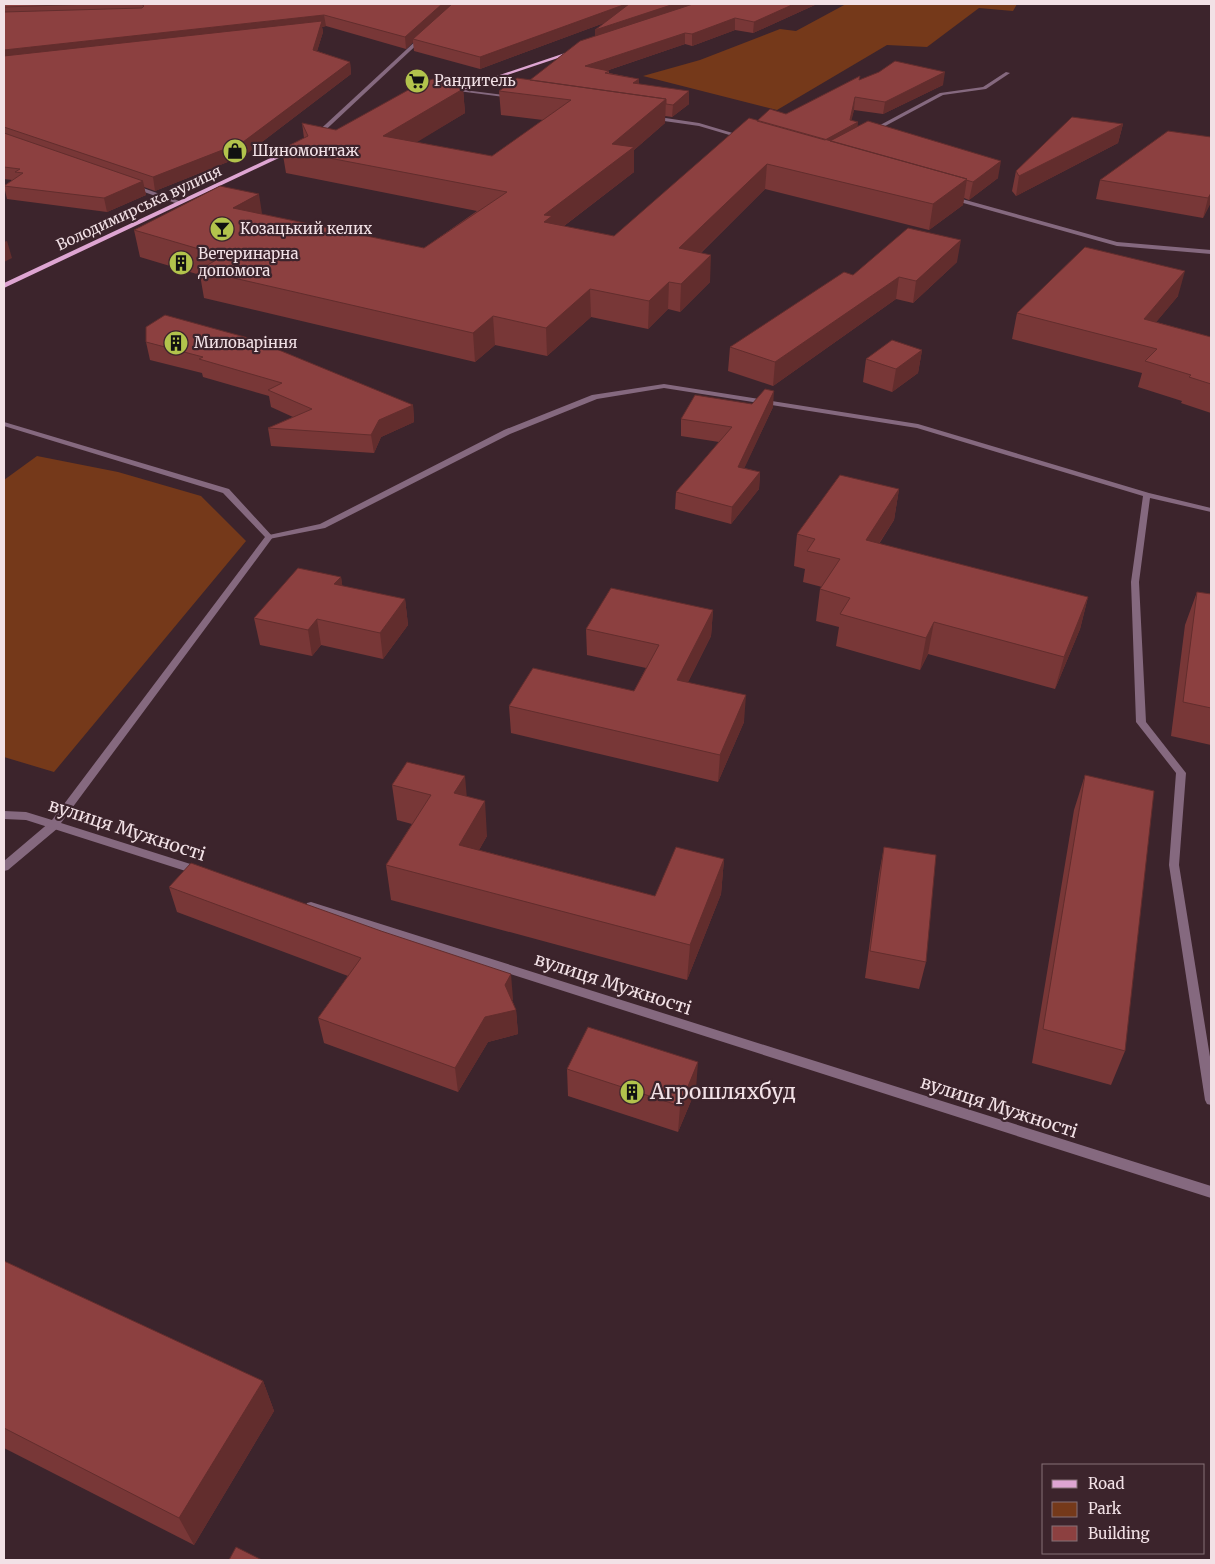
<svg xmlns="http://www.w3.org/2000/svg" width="1215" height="1564" viewBox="0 0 1215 1564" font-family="Merriweather,serif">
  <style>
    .green { fill: #75391a }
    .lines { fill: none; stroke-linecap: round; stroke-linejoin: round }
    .service { fill: #85697f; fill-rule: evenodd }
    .minor { fill: #85697f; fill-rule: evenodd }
    .tertiary { fill: #85697f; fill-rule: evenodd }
    .primary { fill: #dea5d2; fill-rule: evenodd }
    .wall { fill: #783737 }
    .shaded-wall { fill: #622d2d }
    .building { fill: #8c4040; stroke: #622d2d }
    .labels { text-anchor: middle; stroke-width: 4.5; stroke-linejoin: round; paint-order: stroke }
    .far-poi-label { font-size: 15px; fill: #f2e1e6; stroke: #3c242c; text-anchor: start }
    .far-street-label { font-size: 15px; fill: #f2e1e6; stroke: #3c242c }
    .street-label { font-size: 18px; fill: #f2e1e6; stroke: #3c242c }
    .near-poi-label { font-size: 21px; fill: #f2e1e6; stroke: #3c242c; text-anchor: start }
  </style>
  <rect width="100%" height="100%" fill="#3c242c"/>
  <path class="green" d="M846,4H1017L1013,11L979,8L927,47L887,45L777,110L643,76L700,60L780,29L796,31Z
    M37,456L118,472L201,496L246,541L54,772L4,757V480Z"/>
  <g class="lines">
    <path class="service" d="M664,384L918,424L1149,493L1211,508V512L1150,498L1139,582L1146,722L1186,773L1179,865L1211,1063V1105L1207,1104L1205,1100L1169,865L1176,773L1136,722L1131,582L1143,496L917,428L664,388L597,399L510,434L325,528L269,539L265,537L269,535L320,524L504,430L592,395Z
      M54,821L59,825L58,828L8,870L4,871V861L50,822Z"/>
    <path class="minor" d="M1006,72L1010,73L986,89L943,95L874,132L869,131L940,93L983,87Z
      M456,89L512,96L514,97L512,98L458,91Z
      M652,116L699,123L746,137L743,139L699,126L650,119Z
      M132,184L182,202L183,203L178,204L130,187L129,186Z
      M951,196L1117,242L1211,250V254L1117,246L949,199L948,198Z
      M4,422L229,489L273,537L61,823L203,868L204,871L203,874H195L26,820L4,819V811L26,812L52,820L265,537L223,493L4,426Z
      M311,902L1211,1186V1198L307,909L306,906L307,903Z"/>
    <path class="tertiary" d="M420,37L424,38L317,138H313V136Z"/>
    <path class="primary" d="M574,50L579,51L448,95L443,94Z
      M298,145L301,147L300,148L4,288V283Z"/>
  </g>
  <path class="wall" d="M4,4H817L753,33L735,30L692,46L685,44L606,71H609V73L639,79V84L689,104L672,117L665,116V123L634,150V172L564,226L614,236L757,121L786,114L860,76L859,80L943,85L883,114L854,110L851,120L858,127L998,178L969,200L964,198L963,205L929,230L765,189L701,253L710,282L680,312L668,309L648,329L591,317L547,356L495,345L475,362L204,298L200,275L140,257L134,230L262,214L424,248L477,211L286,173L282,149L304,138L302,123L336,130L463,89L465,113L416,142L492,156L543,120L501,115L499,91L530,80L595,36L604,23L480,69L414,51L413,42L406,49L326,26L322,27L323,32L317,51L350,62L351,74L245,155L155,191L144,187L146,195L107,212L7,199L4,186L12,180L4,179Z
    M1123,124L1118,143L1016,196L1012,191L1016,171Z
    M1211,137V202L1203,218L1096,199L1100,180Z
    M957,262L913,303L896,299L773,386L728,371L730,347L853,275Z
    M1178,296L1156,322L1211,337V413L1181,403L1182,401L1138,387L1142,373L1012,339L1017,313Z
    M146,342L413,405L414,422L381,437L374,453L271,446L268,428L293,417L271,407L269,396L203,377L202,373L150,360Z
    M922,350L918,373L892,392L863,382L866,359Z
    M773,407L744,468L760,472L759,489L731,524L675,509L676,492L719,442L681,436V419Z
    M899,489L894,520L879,544L1088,597L1080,629L1055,689L928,654L920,670L836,646L839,627L816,621L820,589L822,587L803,582L805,569L794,566L797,534Z
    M341,577L342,586L405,599L408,625L383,659L321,645L312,656L260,645L254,618Z
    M1197,592L1211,594V745L1171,736L1185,625Z
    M713,610L711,636L688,682L744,722L718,782L511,733L509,706L634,691L646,668L587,655L586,629Z
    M1085,775L1125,1051L1111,1085L1032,1063L1074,810Z
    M392,785L467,796L487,836L479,850L655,896L724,859L721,894L687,980L391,900L386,865L412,824L397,820Z
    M884,847L926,962L919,989L865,978L879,874Z
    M169,887L513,999L512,1000L516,1010L518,1034L488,1042L458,1092L324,1043L318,1018L348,976L177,912Z
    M567,1069L696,1089L678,1132L568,1096Z
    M4,1261L263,1381L274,1411L194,1545L4,1448Z"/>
  <path class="shaded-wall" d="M442,4H455L413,39V42L406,49L405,37Z
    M626,4H631V13L480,69V57Z
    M674,4H706L595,41V30Z
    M794,4H817L753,33L754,22Z
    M324,15L326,26L322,27L323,32L314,61L4,62V50Z
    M735,18V30L692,46V34Z
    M685,33V44L585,78V66Z
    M350,62L351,74L245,155L155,191L153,177Z
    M945,72L943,85L883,114L885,102Z
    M639,79V91L633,83Z
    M463,89L465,113L386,161L383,136Z
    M689,91V104L672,117L673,105Z
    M855,97L854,110L850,127L858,122L857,135L830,141L819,143L850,120Z
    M666,99L665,123L634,150V172L552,235L545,249L544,215L612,144Z
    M1123,124L1118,143L1016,196L1019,176Z
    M1001,161L998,178L969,200L973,182Z
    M767,164L765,189L678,275L679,248Z
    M967,179L963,205L929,230L933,204Z
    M143,181L146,195L107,212L104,198Z
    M1211,193V202L1203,218L1208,198Z
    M259,194L263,220L233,208Z
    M961,240L957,262L913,303L916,281Z
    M7,241L12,258L4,262V242Z
    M711,255L710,282L680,312L681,284Z
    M1185,271L1178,296L1138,344L1144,319Z
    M899,277L896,299L773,386L775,362Z
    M669,282L668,309L648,329L649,301Z
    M590,289L591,317L547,356L546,328Z
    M493,316L495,345L475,362L473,333Z
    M922,350L918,373L892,392L896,369Z
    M774,391L773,407L737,484L738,467Z
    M413,405L414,422L381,437L374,453L371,435L379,420Z
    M760,472L759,489L731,524L732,507Z
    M899,489L894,520L861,571L866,540Z
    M341,577L345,603L334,584Z
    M1088,597L1080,629L1055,689L1064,657Z
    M405,599L408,625L383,659L380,633Z
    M713,610L711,636L676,706L677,680Z
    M317,619L321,645L312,656L308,630Z
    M934,622L928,654L920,670L926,638Z
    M746,695L744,722L718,782L720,755Z
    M465,776L468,811L454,793Z
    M485,801L487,836L462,880L459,845Z
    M724,859L721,894L687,980L690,945Z
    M511,974L513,999L507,1009L505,985Z
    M516,1010L518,1034L488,1042L458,1092L455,1068L485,1017Z
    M698,1062L696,1089L678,1132L680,1106Z
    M263,1381L274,1411L194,1545L179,1518Z"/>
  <path class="building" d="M4,4H91L4,7Z
    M141,4H442L405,37L324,15L4,50V12L142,8L144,6Z
    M452,4H626L480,57L413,39Z
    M629,4H674L595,30Z
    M693,4H794L754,22L735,18L692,34L685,33L585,66L609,71L605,73L639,79L633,83L689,91L673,105L666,104V99L530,80L580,41Z
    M322,21L313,50L350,62L243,142L153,177L4,127V56Z
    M895,61L945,72L885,102L855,97L850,120L858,122L825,140L757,121L770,109L786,114L860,76L859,80L879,72Z
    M517,78L666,99L612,144L634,147L544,215L552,216L544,222L614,236L749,118L967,179L933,204L767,164L679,248L711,255L681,284L669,282L649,301L590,289L546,328L493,316L473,333L199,270L223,256L134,230L220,186L259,194L233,208L424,248L507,192L282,149L308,136L302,123L336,130L419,84L433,79L463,89L383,136L492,156L571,100L499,91Z
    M1072,117L1123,124L1019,176L1016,171Z
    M868,121L1001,161L973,182L966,180L967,179L830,141Z
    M1168,131L1211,137V193L1208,198L1100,180Z
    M4,133L143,181L104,198L4,186L23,173L15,172L20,169L4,167Z
    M908,228L961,240L916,281L899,277L775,362L730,347L844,272L853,275Z
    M1085,247L1185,271L1144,319L1211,337V384L1189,377L1191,375L1145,361L1157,349L1017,313Z
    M165,315L252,339L413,405L379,420L371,435L268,428L312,409L268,390L282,383L199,359L203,357L146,342V327Z
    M892,340L922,350L896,369L866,359Z
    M765,389L774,391L738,467L760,472L732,507L676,492L732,427L681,419L695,395L752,404Z
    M840,475L899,489L866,540L1088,597L1064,657L934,622L926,638L840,614L850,598L820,589L840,559L807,551L815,539L797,534Z
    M298,568L341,577L334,584L405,599L380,633L317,619L308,630L254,618Z
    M611,588L713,610L677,680L746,695L720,755L509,706L533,668L634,691L659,645L586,629Z
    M1197,592L1211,594V708L1183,702Z
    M407,762L465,776L454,793L485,801L459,845L655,896L676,847L724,859L690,945L386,865L431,795L392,785Z
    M1085,775L1154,791L1125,1051L1043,1029Z
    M884,847L936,855L926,962L870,951Z
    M191,863L381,931L511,974L505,985L516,1010L485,1017L455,1068L318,1018L361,958L169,887Z
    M588,1027L698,1062L680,1106L567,1069Z
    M4,1261L263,1381L179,1518L4,1428Z
    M236,1547L262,1560H229Z"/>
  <defs>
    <symbol id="supermarket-disc" viewBox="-11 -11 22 22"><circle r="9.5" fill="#b2c34c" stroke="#3c242c"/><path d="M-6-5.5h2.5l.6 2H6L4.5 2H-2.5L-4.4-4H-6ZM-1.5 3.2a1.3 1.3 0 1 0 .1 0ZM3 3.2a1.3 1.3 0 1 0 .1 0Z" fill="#111"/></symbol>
    <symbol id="shop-disc" viewBox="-11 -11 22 22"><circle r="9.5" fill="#b2c34c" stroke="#3c242c"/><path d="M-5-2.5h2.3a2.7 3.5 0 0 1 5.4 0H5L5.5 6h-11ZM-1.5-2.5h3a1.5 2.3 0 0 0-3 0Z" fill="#111"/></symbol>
    <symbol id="bar-disc" viewBox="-11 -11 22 22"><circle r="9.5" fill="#b2c34c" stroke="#3c242c"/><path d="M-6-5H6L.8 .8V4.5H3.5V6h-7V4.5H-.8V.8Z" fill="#111"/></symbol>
    <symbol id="building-disc" viewBox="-11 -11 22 22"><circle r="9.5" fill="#b2c34c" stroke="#3c242c"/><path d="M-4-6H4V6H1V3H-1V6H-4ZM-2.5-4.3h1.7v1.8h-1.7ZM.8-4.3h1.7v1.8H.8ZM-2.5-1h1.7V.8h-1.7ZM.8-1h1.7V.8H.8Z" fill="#111"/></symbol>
  </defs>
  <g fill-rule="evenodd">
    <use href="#supermarket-disc" x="403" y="67" width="28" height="28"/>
    <use href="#shop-disc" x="221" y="137" width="28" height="28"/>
    <use href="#bar-disc" x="208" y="215" width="28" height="28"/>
    <use href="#building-disc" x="167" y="249" width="28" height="28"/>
    <use href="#building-disc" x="162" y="329" width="28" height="28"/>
    <use href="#building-disc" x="618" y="1078" width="28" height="28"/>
  </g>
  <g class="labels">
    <g class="far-poi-label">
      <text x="434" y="86">Рандитель</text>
      <text x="252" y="156">Шиномонтаж</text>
      <text x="240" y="234">Козацький келих</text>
      <text x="198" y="259">Ветеринарна<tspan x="198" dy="17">допомога</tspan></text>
      <text x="194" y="348">Миловаріння</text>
    </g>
    <g class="far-street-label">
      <text transform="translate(139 208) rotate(-25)" y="5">Володимирська вулиця</text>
    </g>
    <g class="street-label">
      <text transform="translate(127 830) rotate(18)" y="6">вулиця Мужності</text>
      <text transform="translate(613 984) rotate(18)" y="6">вулиця Мужності</text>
      <text transform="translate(999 1107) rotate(18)" y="6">вулиця Мужності</text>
    </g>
    <g class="near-poi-label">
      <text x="650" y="1099">Агрошляхбуд</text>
    </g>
  </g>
  <rect width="1215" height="1564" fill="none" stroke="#f2e1e6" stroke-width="10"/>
  <rect x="1042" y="1464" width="162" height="90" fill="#3c242c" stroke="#857076"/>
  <rect x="1052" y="1480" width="25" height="8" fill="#dea5d2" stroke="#857076"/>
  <text x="1088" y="1489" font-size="15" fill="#f2e1e6">Road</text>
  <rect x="1052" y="1502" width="25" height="15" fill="#75391a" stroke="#857076"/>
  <text x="1088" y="1514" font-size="15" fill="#f2e1e6">Park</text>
  <rect x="1052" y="1526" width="25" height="15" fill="#8c4040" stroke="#857076"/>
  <text x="1088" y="1539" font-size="15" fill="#f2e1e6">Building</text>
</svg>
